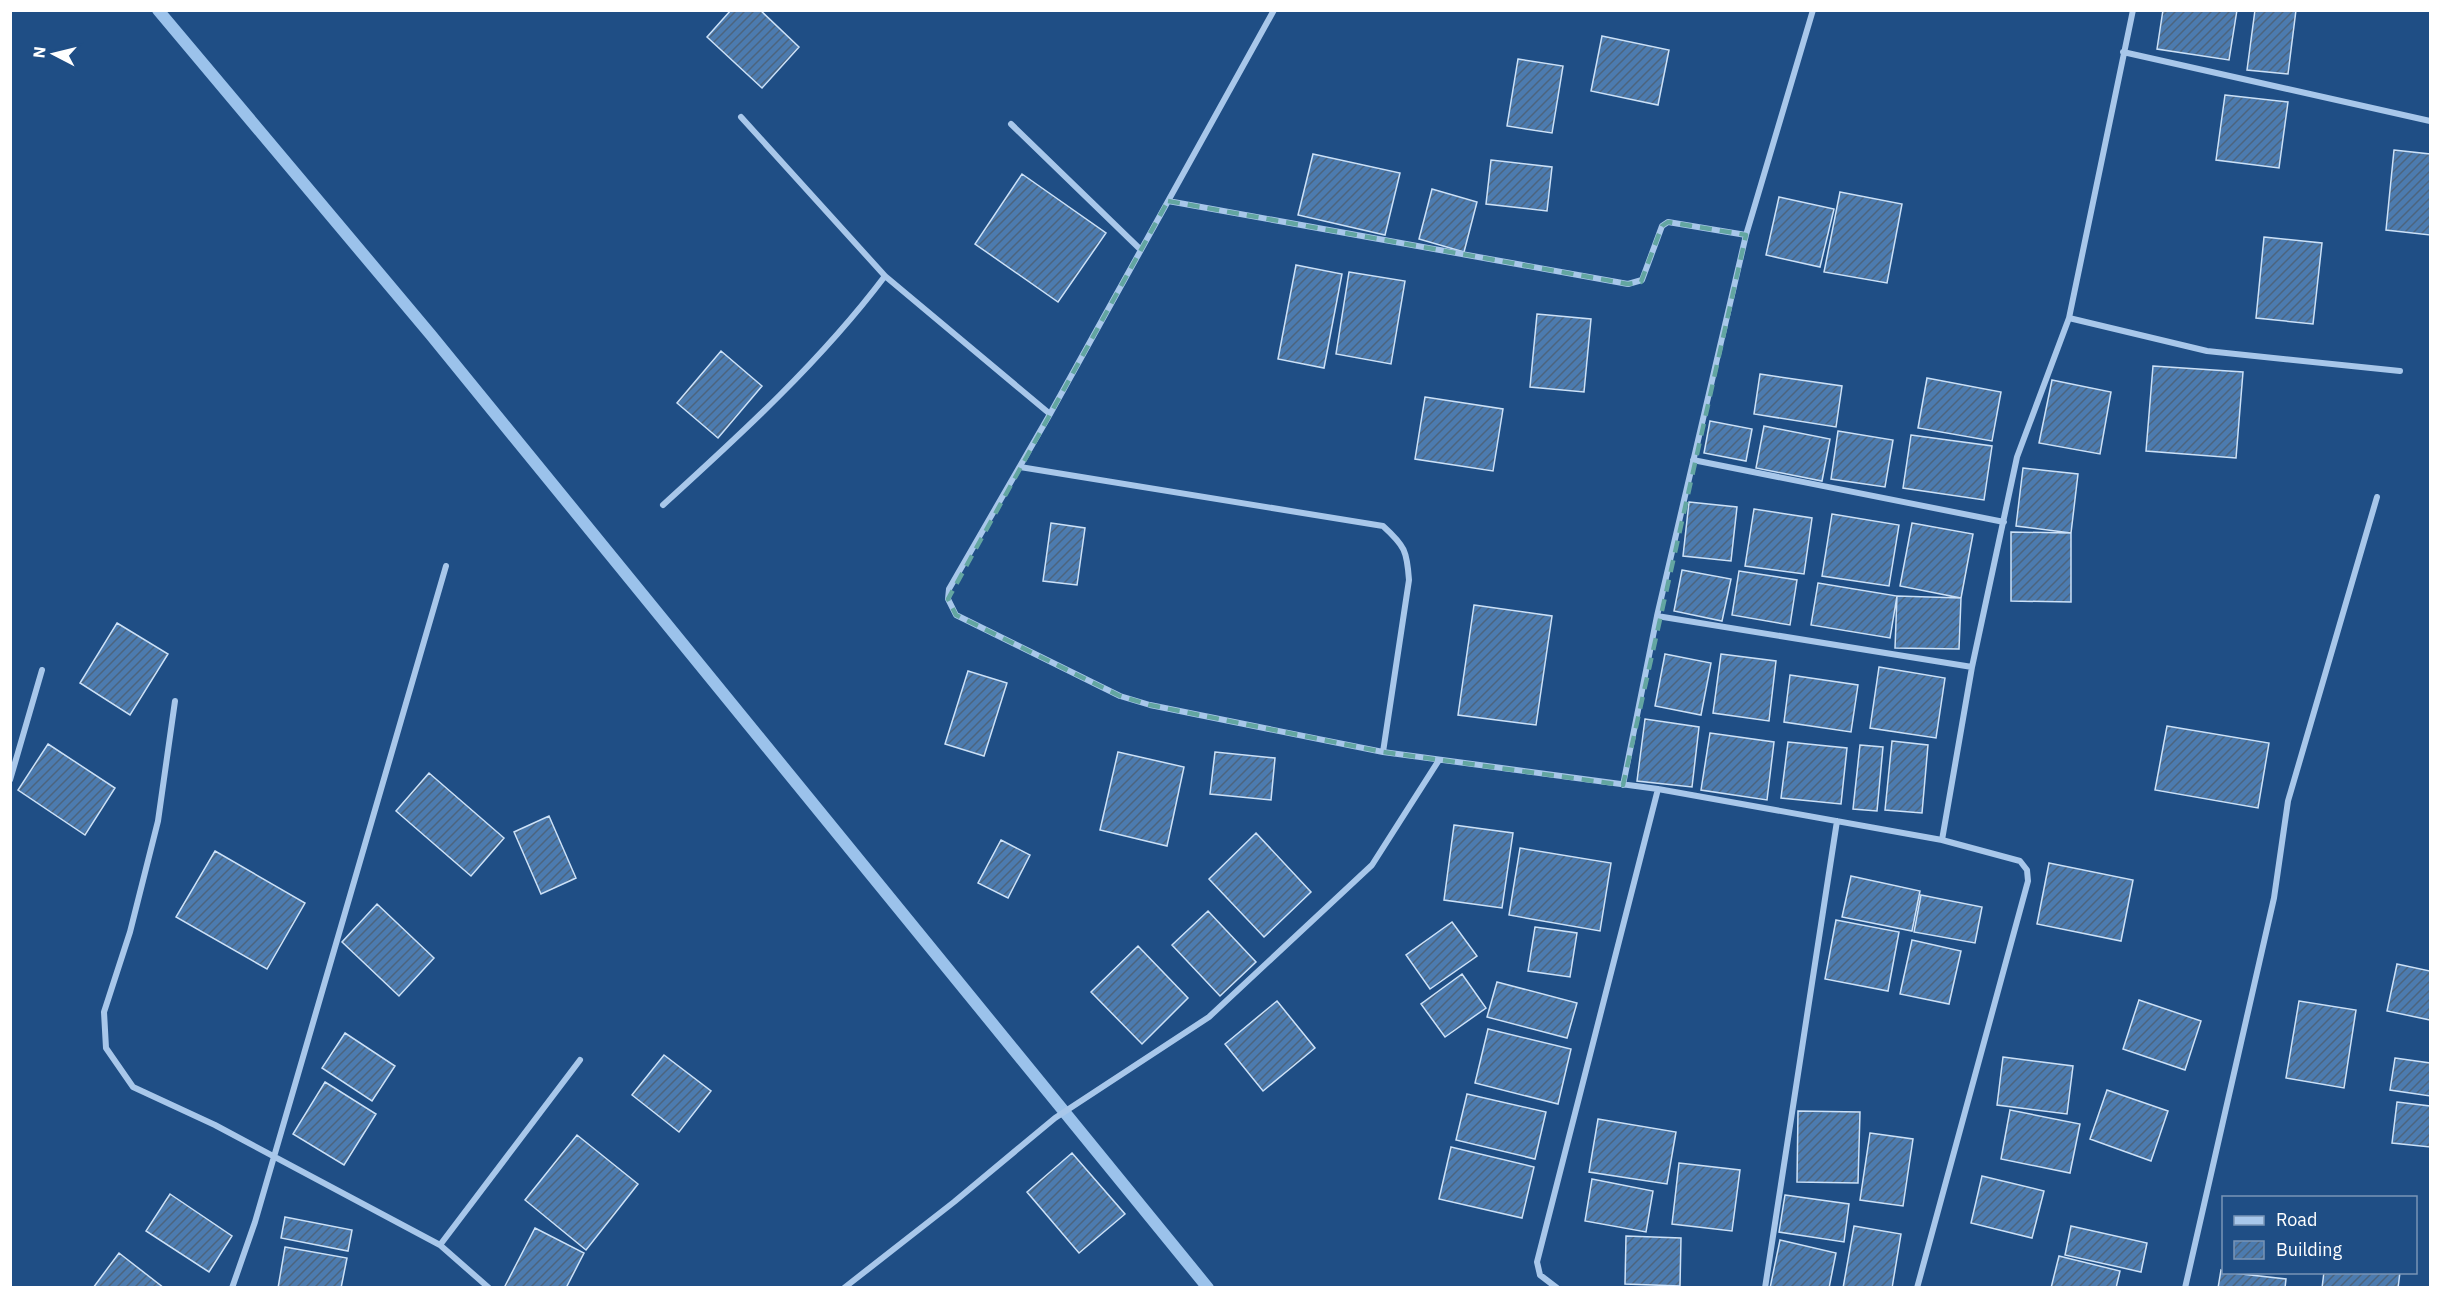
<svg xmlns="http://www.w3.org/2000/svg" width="2441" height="1298" viewBox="0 0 2441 1298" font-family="'IBM Plex Sans',sans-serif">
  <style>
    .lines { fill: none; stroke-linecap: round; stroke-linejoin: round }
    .stream { stroke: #9bc2eb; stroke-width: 12 }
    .building { fill: url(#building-hatch); stroke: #cce1f7; stroke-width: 1.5 }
    .minor { stroke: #a8c7ea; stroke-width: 6 }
    .marked { fill: none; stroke: #63a6a1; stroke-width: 4.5; stroke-dasharray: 12 8; stroke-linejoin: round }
  </style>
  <defs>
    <pattern id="building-hatch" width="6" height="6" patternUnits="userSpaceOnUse" patternTransform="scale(1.5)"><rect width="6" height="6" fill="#4c7baf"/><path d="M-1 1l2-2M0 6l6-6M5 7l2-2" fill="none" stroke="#4c647e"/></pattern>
  </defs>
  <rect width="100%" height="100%" fill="#1f4e85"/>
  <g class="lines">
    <path class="stream" d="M158,10L431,335L1208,1288"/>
  </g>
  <path class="building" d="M731,10H760L799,47L762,88L707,37Z
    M2163,10H2237L2229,60L2157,49Z
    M2255,10H2296L2288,74L2247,70Z
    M1602,36L1669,50L1658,105L1591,91Z
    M1518,59L1563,66L1552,133L1507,126Z
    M2225,95L2288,102L2279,168L2216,160Z
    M2394,150L2430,154V235L2386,230Z
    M1313,154L1400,173L1385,235L1298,215Z
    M1491,160L1552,167L1547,211L1486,204Z
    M1022,174L1106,233L1058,302L975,244Z
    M1432,189L1477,202L1464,252L1419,239Z
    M1840,192L1902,204L1887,283L1824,272Z
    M1779,197L1834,209L1820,267L1766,255Z
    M2264,237L2322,243L2313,324L2256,318Z
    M1296,265L1342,274L1324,368L1278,359Z
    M1349,272L1405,281L1391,364L1336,354Z
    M1537,314L1591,319L1584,392L1530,387Z
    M721,351L762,386L718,438L677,403Z
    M2153,366L2243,372L2236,458L2146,451Z
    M1760,374L1842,386L1836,427L1754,414Z
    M1927,378L2001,392L1992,441L1918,428Z
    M2052,380L2111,392L2100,454L2039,443Z
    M1425,397L1503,409L1493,471L1415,459Z
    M1710,421L1752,429L1746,461L1704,453Z
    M1764,426L1830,439L1822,481L1756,468Z
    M1838,431L1893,440L1885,487L1831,479Z
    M1911,435L1992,446L1984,500L1903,488Z
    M2023,468L2078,474L2071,533L2016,526Z
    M1689,502L1737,507L1731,561L1683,556Z
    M1754,509L1812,518L1804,574L1745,566Z
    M1832,514L1899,525L1889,586L1822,576Z
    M1051,523L1085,528L1077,585L1043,581Z
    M1912,523L1973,534L1961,598L1900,586Z
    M2011,532L2071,533V602L2011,601Z
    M1682,570L1731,579L1722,621L1674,611Z
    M1739,571L1797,580L1790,625L1732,615Z
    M1818,583L1897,596L1890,638L1811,625Z
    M1897,596L1961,598L1959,649L1895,648Z
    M1474,605L1552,616L1536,725L1458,715Z
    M117,623L168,654L130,715L80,683Z
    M1665,654L1711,663L1701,715L1655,706Z
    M1721,654L1776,661L1769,721L1713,713Z
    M1879,667L1945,678L1936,738L1870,728Z
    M968,671L1007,683L984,756L945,744Z
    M1790,675L1858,685L1851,732L1784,722Z
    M1645,719L1699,727L1692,787L1637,781Z
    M2167,726L2269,743L2258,808L2155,790Z
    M1710,733L1774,742L1767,800L1701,790Z
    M1892,741L1928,745L1922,813L1885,810Z
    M1788,742L1847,748L1841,804L1781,798Z
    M48,744L115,788L85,835L18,790Z
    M1860,745L1883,747L1877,811L1853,809Z
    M1118,752L1184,767L1167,846L1100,830Z
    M1215,752L1275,758L1271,800L1210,794Z
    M429,773L504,838L471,876L396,811Z
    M549,816L576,878L541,894L514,832Z
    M1454,825L1513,833L1502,908L1444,900Z
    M1256,833L1311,892L1264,937L1209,879Z
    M1001,840L1030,855L1008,898L978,883Z
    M1520,848L1611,863L1600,931L1509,915Z
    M215,851L305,903L267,969L176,917Z
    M2049,863L2133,880L2121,941L2037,924Z
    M1851,876L1920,891L1912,931L1842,917Z
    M1921,895L1982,907L1975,943L1914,932Z
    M377,904L434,958L399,996L342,942Z
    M1208,911L1256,962L1220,996L1172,945Z
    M1836,920L1899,932L1888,991L1825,979Z
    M1452,922L1477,956L1430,989L1406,955Z
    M1535,927L1577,933L1570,977L1528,971Z
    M1912,940L1961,951L1949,1004L1900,994Z
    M1138,946L1188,998L1142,1044L1091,992Z
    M2397,964L2430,971V1020L2387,1011Z
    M1462,974L1486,1008L1445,1037L1421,1004Z
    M1497,982L1577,1003L1567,1038L1487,1017Z
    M2139,1000L2201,1021L2185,1070L2123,1049Z
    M1277,1001L1315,1048L1263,1091L1225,1044Z
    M2299,1001L2356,1010L2344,1088L2286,1078Z
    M1488,1029L1571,1049L1558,1104L1475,1083Z
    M345,1033L395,1066L372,1101L322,1068Z
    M664,1055L711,1091L679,1132L632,1095Z
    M2003,1057L2073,1066L2067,1114L1997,1105Z
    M2395,1058L2430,1063V1096L2390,1090Z
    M325,1082L376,1114L344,1165L293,1134Z
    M2107,1090L2168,1111L2151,1161L2090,1139Z
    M1467,1094L1546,1112L1535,1159L1456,1140Z
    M2397,1102L2430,1106V1147L2392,1143Z
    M2010,1110L2080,1124L2070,1173L2001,1159Z
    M1798,1111L1860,1112L1858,1183L1797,1182Z
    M1598,1119L1676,1132L1667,1184L1589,1172Z
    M1870,1133L1913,1139L1903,1206L1860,1200Z
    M577,1135L638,1184L586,1250L525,1200Z
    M1451,1147L1534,1167L1522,1218L1439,1199Z
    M1072,1153L1125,1214L1079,1253L1027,1192Z
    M1679,1163L1740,1170L1732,1231L1672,1224Z
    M1982,1176L2044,1191L2032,1238L1971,1223Z
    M1592,1179L1653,1191L1646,1232L1585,1221Z
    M170,1194L232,1236L209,1272L146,1231Z
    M1785,1195L1849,1204L1844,1242L1779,1232Z
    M285,1217L352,1230L348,1251L281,1238Z
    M1854,1226L1901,1234L1892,1288H1843Z
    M2071,1226L2147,1243L2141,1272L2065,1255Z
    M535,1228L584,1253L566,1288H504Z
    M1626,1236L1681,1238L1680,1286L1625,1284Z
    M1780,1240L1836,1253L1829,1288H1770Z
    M285,1247L347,1258L341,1288H278Z
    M119,1253L164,1288H93Z
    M2059,1256L2120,1271L2116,1288H2051Z
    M2221,1270L2224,1272L2286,1279L2285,1288H2218Z
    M2324,1272H2400L2398,1288H2322Z"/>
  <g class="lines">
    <path class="minor" d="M1274,10L1050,414L949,589L948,599L956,615L1120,696L1150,705L1383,752L1658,789L1942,840L2020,861L2027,870L2028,881L1917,1288
      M2123,52L2430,121
      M741,117L885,276L1050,414
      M1011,124L1141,250
      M1168,201L1628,284L1642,280L1662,226L1668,222L1746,235
      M2069,318L2207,351L2400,371
      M1693,460L2004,522
      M1020,467L1383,526C1405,546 1407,551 1409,580L1383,752
      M663,505C741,434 821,361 885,276
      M1657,616L1972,667
      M175,701L158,821L130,932L104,1012L106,1048L133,1087L215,1125L440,1245L489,1288
      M10,780L42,670
      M1623,785L1657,616L1746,235L1813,10
      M1942,840L1972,667L2017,457L2069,318L2133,10
      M440,1245L580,1060
      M232,1288L255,1222L446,566
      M844,1288L954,1202L1055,1118L1209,1017L1372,865L1439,760
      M1557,1288L1540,1275L1537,1262L1658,789
      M1765,1288L1837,821
      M2185,1288L2274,898L2288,801L2377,497"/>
  </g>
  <path class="marked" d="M1168,201L1628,284L1641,282L1662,226L1668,222L1746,235L1623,785L1383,752L1150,705L1120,696L956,615L948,599Z"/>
  <rect width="2441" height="1298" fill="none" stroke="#ffffff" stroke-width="24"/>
  <rect x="2222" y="1196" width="195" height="78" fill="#1f4e85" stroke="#7995b6" stroke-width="1.5"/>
  <rect x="2234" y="1216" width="30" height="9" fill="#a8c7ea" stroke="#7995b6" stroke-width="1.5"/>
  <text x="2276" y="1226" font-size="18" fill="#ffffff">Road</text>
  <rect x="2234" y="1241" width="30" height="18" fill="url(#building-hatch)" stroke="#7995b6" stroke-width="1.5"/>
  <text x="2276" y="1256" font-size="18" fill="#ffffff">Building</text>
  <g transform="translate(54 54) rotate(277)" stroke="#1f4e85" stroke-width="4.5" paint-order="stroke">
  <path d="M0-4.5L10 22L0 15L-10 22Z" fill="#ffffff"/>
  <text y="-9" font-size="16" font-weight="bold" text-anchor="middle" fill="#ffffff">N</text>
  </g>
</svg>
